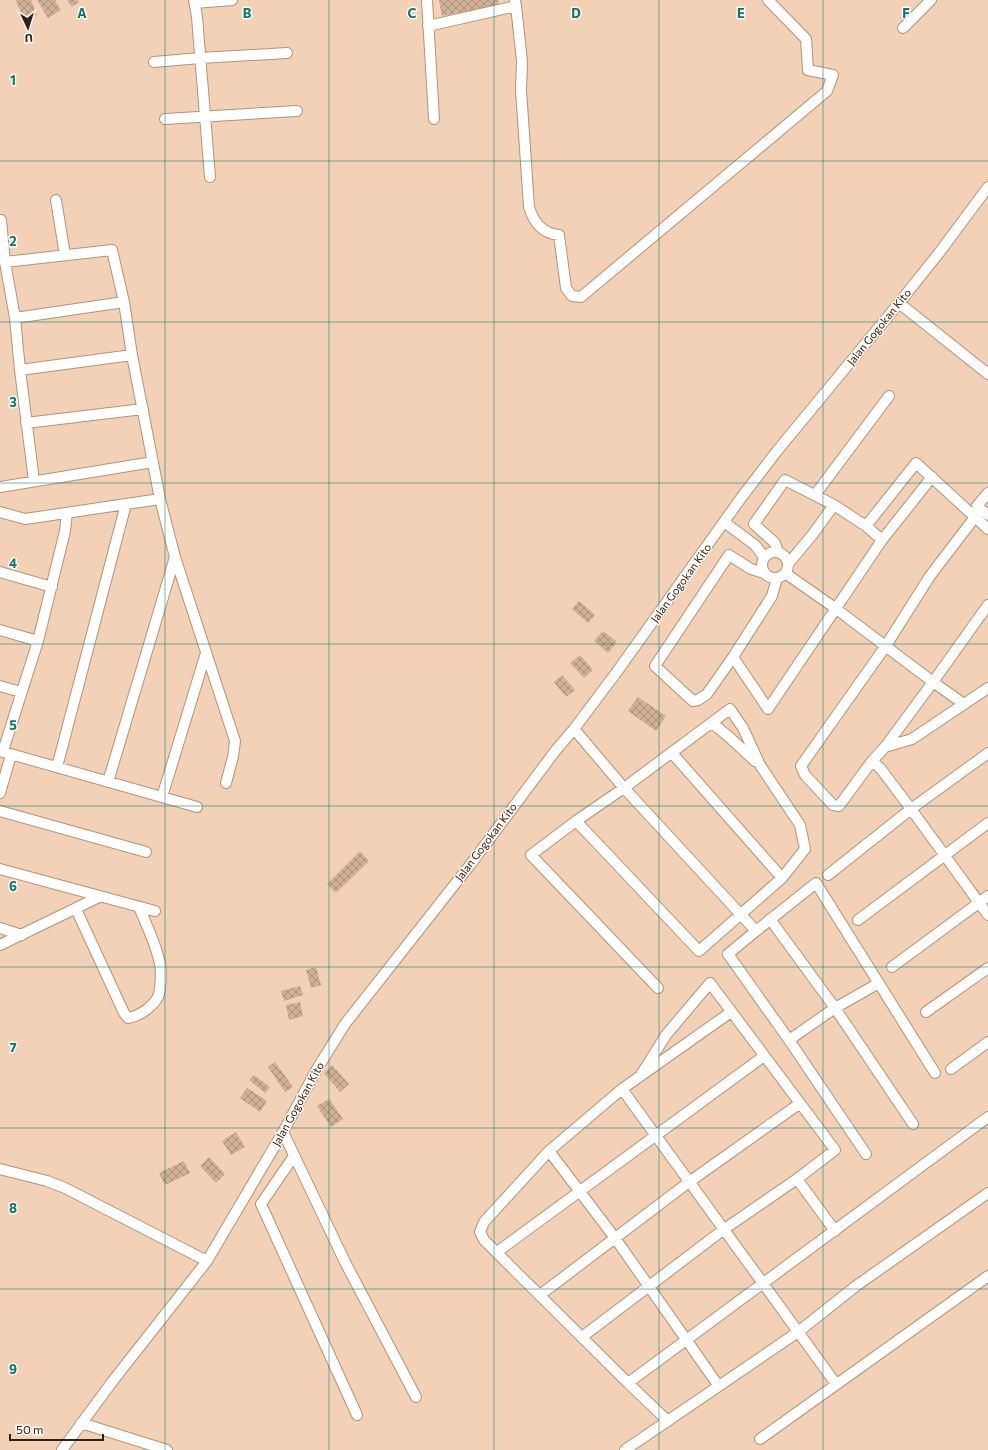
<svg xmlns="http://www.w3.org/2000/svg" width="988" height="1450" viewBox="0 0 988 1450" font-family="Commissioner,sans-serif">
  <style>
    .building { fill: url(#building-cross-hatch) }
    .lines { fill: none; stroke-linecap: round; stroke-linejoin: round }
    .minor-casing { stroke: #b39379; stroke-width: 12 }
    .minor { stroke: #fff; stroke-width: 10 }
    .grid { fill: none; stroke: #0f766e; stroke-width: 1; stroke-opacity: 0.55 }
    .labels { text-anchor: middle; stroke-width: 3; stroke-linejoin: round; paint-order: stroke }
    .street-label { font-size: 11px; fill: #2e2117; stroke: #fff8f2 }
    .grid-label { font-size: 13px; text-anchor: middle; font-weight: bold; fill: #0f766e; stroke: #fff8f2; stroke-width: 3; stroke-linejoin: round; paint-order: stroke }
  </style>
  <defs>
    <pattern id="building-cross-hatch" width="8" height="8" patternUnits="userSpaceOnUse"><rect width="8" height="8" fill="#d1b096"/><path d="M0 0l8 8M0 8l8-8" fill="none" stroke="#aa8f79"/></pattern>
  </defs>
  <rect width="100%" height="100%" fill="#f3d1b6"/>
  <path class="building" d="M18,0H31L37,15L24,21L16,1Z
    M37,0H55L61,10L48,18Z
    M67,0H78L79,2L72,7Z
    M439,0H498L499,6L442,16Z
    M579,601L595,615L588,623L572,609Z
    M603,631L617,642L608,653L594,641Z
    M580,655L593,670L584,678L570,663Z
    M562,675L575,690L566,697L554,682Z
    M638,697L666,716L656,731L628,711Z
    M360,851L369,861L336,893L327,884Z
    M316,967L321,985L311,988L306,970Z
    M300,986L303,995L284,1001L281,991Z
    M300,1002L303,1016L289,1020L286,1005Z
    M275,1062L293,1087L285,1092L268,1067Z
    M332,1065L349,1084L340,1092L324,1073Z
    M254,1075L270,1087L265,1093L249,1080Z
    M247,1088L267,1101L260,1112L240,1098Z
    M329,1099L343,1119L331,1127L317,1106Z
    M236,1132L245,1147L231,1155L222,1141Z
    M209,1157L225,1174L216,1183L200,1166Z
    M184,1161L190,1173L165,1185L159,1173Z"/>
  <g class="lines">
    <defs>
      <path id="minor" d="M194,0L197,17L210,177
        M427,0L434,119
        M195,3L232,0
        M516,6L522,61L521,90L529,207C534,223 542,233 559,235L566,288L572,296L581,297L827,91L833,75L808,70L806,39L768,0
        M428,26L516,6L515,1
        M903,28L931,0
        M154,62L200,58L287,53
        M165,119L297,111
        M56,200L65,255
        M1,220L5,262L15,318L20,370L34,481
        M5,262L112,250L124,302L132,355L160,499L175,557L235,741L233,757L226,783
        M899,303L988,374
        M15,318L124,302
        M20,370L132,355
        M26,423L143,409
        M0,487L153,462
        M988,493L977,506L988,515
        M815,495L889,396
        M0,512L25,519L160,499
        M724,522L755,545L764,557
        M866,526L916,463L988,529
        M882,540L932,477
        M762 565a13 13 0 1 1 26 0a13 13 0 1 1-26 0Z
        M788,564L813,534L834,505
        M0,572L52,587
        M764,573L751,569L729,555L655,666L693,701L698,700L707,694L733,657L772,596L777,578
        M785,573L835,608L933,682L885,747L872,761L881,769L911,809L988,915
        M0,630L38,641
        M733,657L768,709L882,540L866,526L834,505L785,480L754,524L775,543L778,552
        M0,686L21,692
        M964,704L933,682L988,605
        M712,723L728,736L755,761
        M574,729L624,788L756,931L728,954L789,1040L866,1154
        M885,747L912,739L988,688
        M0,751L197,807
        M3,751L38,641L65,531L67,513
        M672,753L782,878
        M872,761L839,806L833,805L805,775L801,766L885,647L930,576L975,517
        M57,767L126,504
        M108,782L175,557
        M0,793L11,755
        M162,797L206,653
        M0,811L146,852
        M576,821L624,788L730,709L743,728L760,765L800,825L805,849L782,878L699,951L576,821L531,855L658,988
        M0,869L155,911
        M828,875L911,809L988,753
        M76,909L124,1013L128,1018C140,1016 152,1007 158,997C161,989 162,968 159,960C155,942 146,924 139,907
        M770,919L835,1008L913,1124
        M858,920L988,823
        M0,928L22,935
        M756,931L816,883L935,1073
        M0,945L99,897
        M892,967L988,896
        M926,1012L988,968
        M789,1040L835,1008L879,983
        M951,1069L988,1042
        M622,1089L836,1384
        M283,1132L345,1262L416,1397
        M549,1151L615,1238L718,1385
        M294,1156L261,1204L357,1415
        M0,1169L47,1181L65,1188L207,1261
        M797,1179L835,1231
        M497,1252L764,1056
        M540,1295L689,1182L799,1104
        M582,1337L723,1230L797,1179L835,1150L710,983L666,1035L641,1075
        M628,1383L988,1117
        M668,1421L628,1383L484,1240L480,1232L484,1222L549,1151L622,1089L731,1012
        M81,1423L167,1450
        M760,1439L988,1276
        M62,1450L112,1382L207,1261L283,1132L317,1069L345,1024L470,865L556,750L574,729L616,673L741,498L777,451L899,303L939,253L988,187
        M625,1450L798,1332L856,1286L988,1193"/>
    </defs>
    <use href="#minor" class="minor-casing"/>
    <use href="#minor" class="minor"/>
  </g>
  <path class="grid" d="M165,0V1450M329,0V1450M494,0V1450M659,0V1450M823,0V1450M0,161H988M0,322H988M0,483H988M0,644H988M0,806H988M0,967H988M0,1128H988M0,1289H988"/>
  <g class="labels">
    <g class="street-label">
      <text transform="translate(879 327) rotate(-51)" y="4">Jalan Gogokan Kito</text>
      <text transform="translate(681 583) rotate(-54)" y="4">Jalan Gogokan Kito</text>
      <text transform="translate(486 842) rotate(-53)" y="4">Jalan Gogokan Kito</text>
      <text transform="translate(298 1104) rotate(-61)" y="4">Jalan Gogokan Kito</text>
    </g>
  </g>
  <g class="grid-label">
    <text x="82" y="18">A</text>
    <text x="247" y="18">B</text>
    <text x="412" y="18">C</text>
    <text x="576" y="18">D</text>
    <text x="741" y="18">E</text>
    <text x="906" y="18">F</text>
    <text x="13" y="85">1</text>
    <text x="13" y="246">2</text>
    <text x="13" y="407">3</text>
    <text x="13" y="568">4</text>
    <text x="13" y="730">5</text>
    <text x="13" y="891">6</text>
    <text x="13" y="1052">7</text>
    <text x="13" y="1213">8</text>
    <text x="13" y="1374">9</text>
  </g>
  <g transform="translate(28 28) rotate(176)" stroke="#fff8f2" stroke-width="3" paint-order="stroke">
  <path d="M0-3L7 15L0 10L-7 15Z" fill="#2e2117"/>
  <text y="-6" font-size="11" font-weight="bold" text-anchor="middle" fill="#2e2117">U</text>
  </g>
  <path d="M10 1434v6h93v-6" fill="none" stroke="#2e2117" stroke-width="2"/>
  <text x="16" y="1434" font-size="12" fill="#2e2117" stroke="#fff8f2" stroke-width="3" paint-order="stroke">50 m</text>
</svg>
